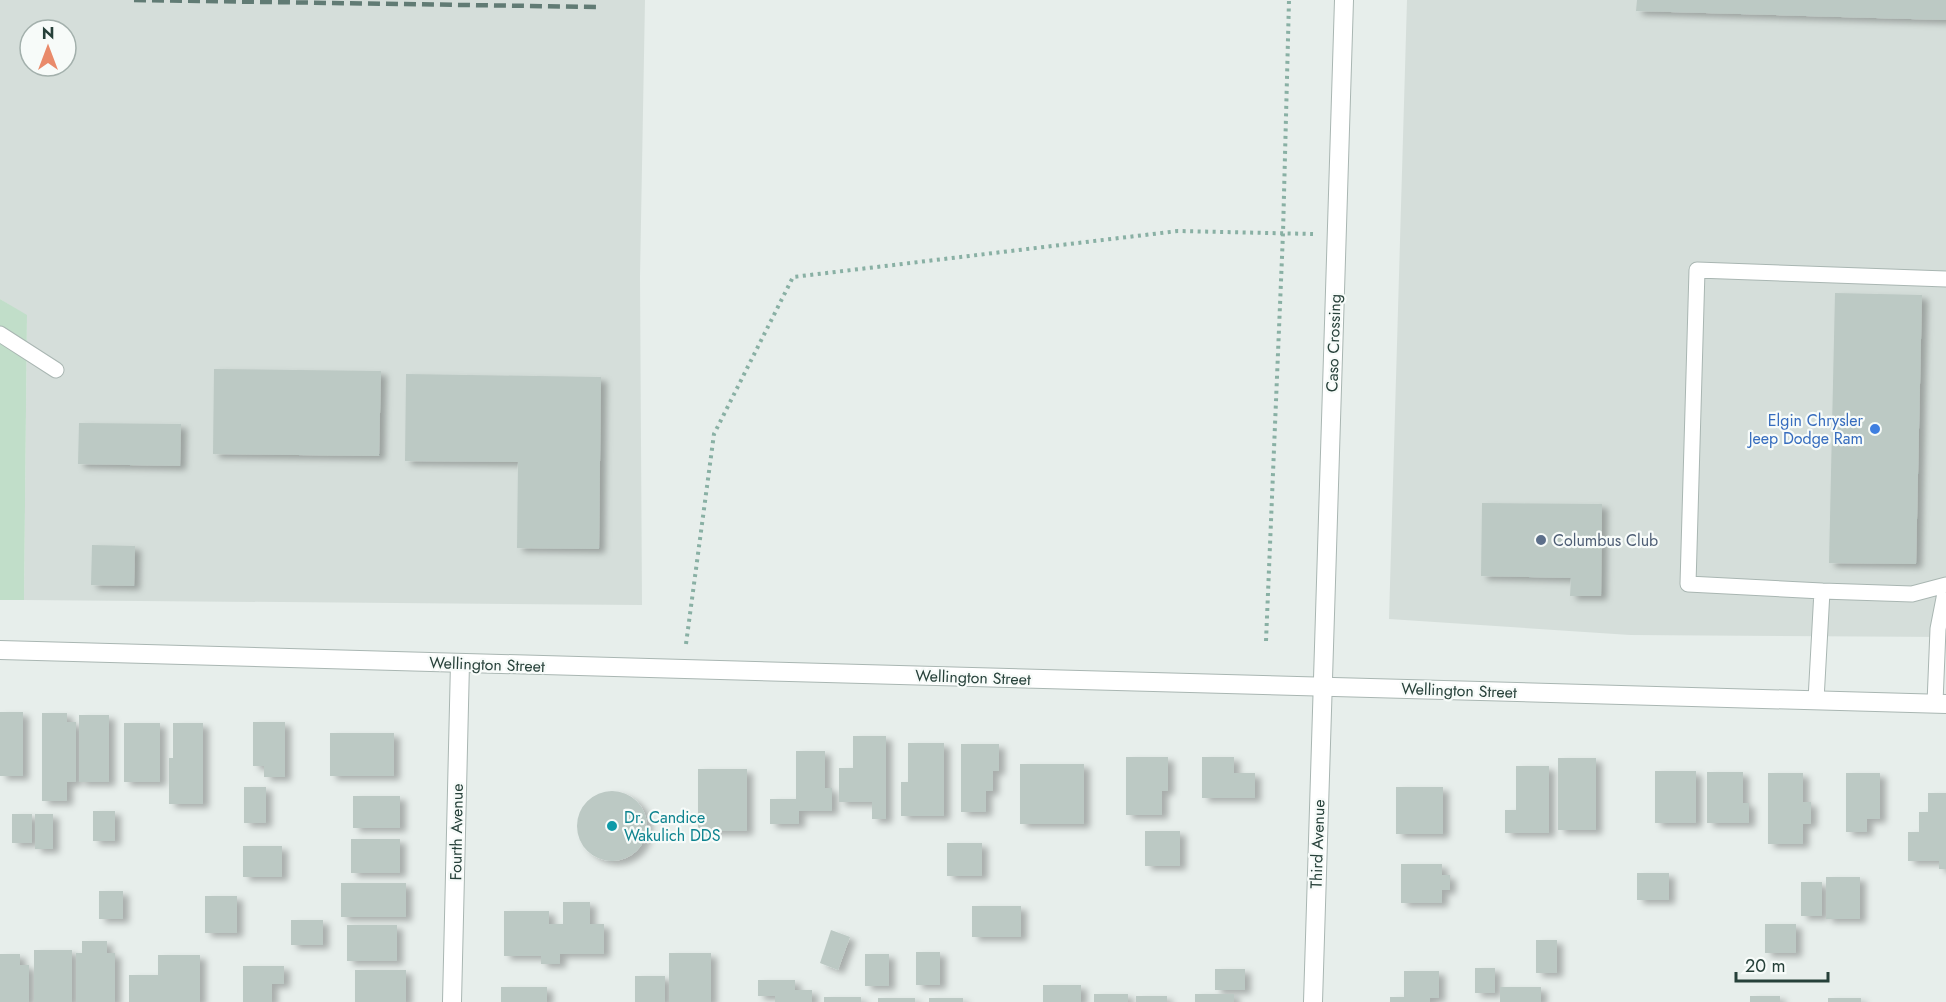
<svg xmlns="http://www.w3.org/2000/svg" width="1946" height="1002" viewBox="0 0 1946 1002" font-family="Jost,sans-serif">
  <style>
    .built { fill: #d5deda; fill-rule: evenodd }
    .green { fill: #c1dec9 }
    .building { fill: #bcc9c4; filter: url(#shadow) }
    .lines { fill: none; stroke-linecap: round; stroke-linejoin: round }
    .service-casing { stroke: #a9b6b2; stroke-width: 17 }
    .minor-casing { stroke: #a9b6b2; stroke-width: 20 }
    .tertiary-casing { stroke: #a9b6b2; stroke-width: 20 }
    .path { stroke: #89b0a4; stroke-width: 4; stroke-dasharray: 3 4.5; stroke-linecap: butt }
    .service { stroke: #fff; stroke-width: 15 }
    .minor { stroke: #fff; stroke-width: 18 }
    .tertiary { stroke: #fff; stroke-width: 18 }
    .rail { stroke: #617b74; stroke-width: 4.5; stroke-dasharray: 12 6; stroke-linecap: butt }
    .shop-dot { fill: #3f7fe0; stroke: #f7fbf9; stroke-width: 2 }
    .service-dot { fill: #5c6f8a; stroke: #f7fbf9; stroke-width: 2 }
    .culture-dot { fill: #0f9aa8; stroke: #f7fbf9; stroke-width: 2 }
    .labels { text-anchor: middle; stroke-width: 4.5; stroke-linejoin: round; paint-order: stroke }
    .street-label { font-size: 16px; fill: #264039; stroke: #f7fbf9 }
    .shop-label { font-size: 16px; fill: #366cbe; stroke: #f7fbf9; text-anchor: end }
    .service-label { font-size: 16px; fill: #4e5e75; stroke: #f7fbf9; text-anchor: start }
    .culture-label { font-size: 16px; fill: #0d838f; stroke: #f7fbf9; text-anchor: start }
  </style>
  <defs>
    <filter id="shadow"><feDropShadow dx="6" dy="4" stdDeviation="3" flood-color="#0004"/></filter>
  </defs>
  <rect width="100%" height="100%" fill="#e7eeeb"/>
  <path class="built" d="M0,0H645L640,277L642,605L24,600L27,316L0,299ZM30,30H66V66H30Z
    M1407,0H1946V637L1630,635L1389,619Z"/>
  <path class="green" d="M0,299L27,315L24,600H0Z"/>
  <path class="building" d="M1637,0H1946V20L1636,11Z
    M1835,293L1922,295L1916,564L1829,563Z
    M214,369L381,371L379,456L213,454Z
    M406,374L601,377L599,549L517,548L518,462L405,461Z
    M79,423L181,424L180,466L78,464Z
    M1482,503L1602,504L1601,596H1570L1571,578L1481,576Z
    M92,545L135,546L134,586L91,585Z
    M0,712H23V776H0Z
    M42,713H67V722H76V782H67V801H42Z
    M79,715H109V782H79Z
    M253,722H285V777H264V766H253Z
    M124,723H160V782H124Z
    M173,723H203V804H169V758H173Z
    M330,733H394V776H330Z
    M853,736H886V819H872V802H839V768H853Z
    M908,743H944V816H901V782H908Z
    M961,744H999V771H993V791H986V812H961Z
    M796,751H825V788H832V811H799V824H770V799H796Z
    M1126,757H1168V791H1162V815H1126Z
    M1202,757H1234V773H1255V798H1202Z
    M1558,758H1596V830H1558Z
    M1020,764H1084V824H1020Z
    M1516,766H1549V833H1505V810H1516Z
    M698,769H747V831H698Z
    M1655,771H1696V823H1655Z
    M1707,772H1743V803H1749V823H1707Z
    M1768,773H1803V802H1811V824H1803V844H1768Z
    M1846,773H1880V819H1867V832H1846Z
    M244,787H266V823H244Z
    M1396,787H1443V834H1396Z
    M577 826a35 35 0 1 1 70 0a35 35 0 1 1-70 0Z
    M1928,793H1946V869H1939V861H1908V832H1919V812H1928Z
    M353,796H400V828H353Z
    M93,811H115V841H93Z
    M12,814H32V843H12Z
    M35,814H53V849H35Z
    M1145,831H1180V866H1145Z
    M351,839H400V873H351Z
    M947,843H982V876H947Z
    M243,846H282V877H243Z
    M1401,864H1442V875H1450V890H1442V903H1401Z
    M1637,873H1669V900H1637Z
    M1826,877H1860V919H1826Z
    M1801,882H1822V916H1801Z
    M341,883H406V917H341Z
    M99,891H123V919H99Z
    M205,896H237V933H205Z
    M563,902H590V924H604V954H560V964H541V956H504V911H549V924H563Z
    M972,906H1021V937H972Z
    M291,920H323V945H291Z
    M1765,924H1796V953H1765Z
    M347,925H397V961H347Z
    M831,930L850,937L838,970L820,963Z
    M1536,940H1557V973H1536Z
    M82,941H107V953H115V1002H76V953H82Z
    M34,950H72V1002H34Z
    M916,952H940V985H916Z
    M669,953H711V1002H669Z
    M0,954H20V965H29V1002H0Z
    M865,954H889V986H865Z
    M158,955H200V1002H129V975H158Z
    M243,966H284V984H272V1002H243Z
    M1475,968H1495V993H1475Z
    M1215,969H1245V990H1215Z
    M355,970H406V1002H355Z
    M1404,971H1439V998H1430V1002H1390V997H1404Z
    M635,976H665V1002H635Z
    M758,980H795V990H812V1002H775V996H758Z
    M1043,985H1081V1002H1043Z
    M501,987H547V1002H501Z
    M1500,987H1541V1002H1500Z
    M1094,994H1128V1002H1094Z
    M1195,994H1234V1002H1195Z
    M1136,996H1167V1002H1136Z
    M1750,996H1780V1002H1750Z
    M824,997H861V1002H824Z
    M878,998H915V1002H878Z
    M929,998H963V1002H929Z
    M1828,998H1861V1002H1828Z"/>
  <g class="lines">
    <defs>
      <path id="service" d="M0,334L56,370
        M1822,591L1912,594L1946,585
        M1816,700L1822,591L1688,584L1697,270L1946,279
        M1935,703L1938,629L1946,588"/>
      <path id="minor" d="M452,1002L460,663
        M1313,1002L1344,0"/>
      <path id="tertiary" d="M0,650L1946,704"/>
    </defs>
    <use href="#service" class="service-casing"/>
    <use href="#minor" class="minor-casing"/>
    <use href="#tertiary" class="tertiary-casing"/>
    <path class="path" d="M1266,641L1283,233L1289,0
      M686,644L714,434L793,277L1178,231L1313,234"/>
    <use href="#service" class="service"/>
    <use href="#minor" class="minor"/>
    <use href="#tertiary" class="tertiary"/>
    <path class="rail" d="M134,0L599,7"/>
  </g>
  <circle class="shop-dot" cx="1875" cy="429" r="6"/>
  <circle class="service-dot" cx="1541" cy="540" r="6"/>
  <circle class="culture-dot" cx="612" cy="826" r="6"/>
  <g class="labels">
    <g class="street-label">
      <text transform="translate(1333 343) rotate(-88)" y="6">Caso Crossing</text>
      <text transform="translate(487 664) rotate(2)" y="6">Wellington Street</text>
      <text transform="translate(973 677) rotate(2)" y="6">Wellington Street</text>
      <text transform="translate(1459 690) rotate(2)" y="6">Wellington Street</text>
      <text transform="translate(456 832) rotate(-89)" y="6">Fourth Avenue</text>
      <text transform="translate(1317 844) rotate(-88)" y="6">Third Avenue</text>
    </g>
    <g class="shop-label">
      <text x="1863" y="426">Elgin Chrysler<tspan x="1863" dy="18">Jeep Dodge Ram</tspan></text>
    </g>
    <g class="service-label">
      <text x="1553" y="546">Columbus Club</text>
    </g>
    <g class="culture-label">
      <text x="624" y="823">Dr. Candice<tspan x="624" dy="18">Wakulich DDS</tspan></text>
    </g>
  </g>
  <g transform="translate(48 48)"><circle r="28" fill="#f7fbf9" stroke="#a3b0ac" stroke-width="1.5"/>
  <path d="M0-4.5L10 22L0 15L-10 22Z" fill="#e98a6a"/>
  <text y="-9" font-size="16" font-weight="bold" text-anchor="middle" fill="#264039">N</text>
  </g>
  <path d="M1736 972v9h92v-9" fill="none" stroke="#264039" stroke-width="3"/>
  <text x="1745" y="972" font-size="18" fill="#264039" stroke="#f7fbf9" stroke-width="4.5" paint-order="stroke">20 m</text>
</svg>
